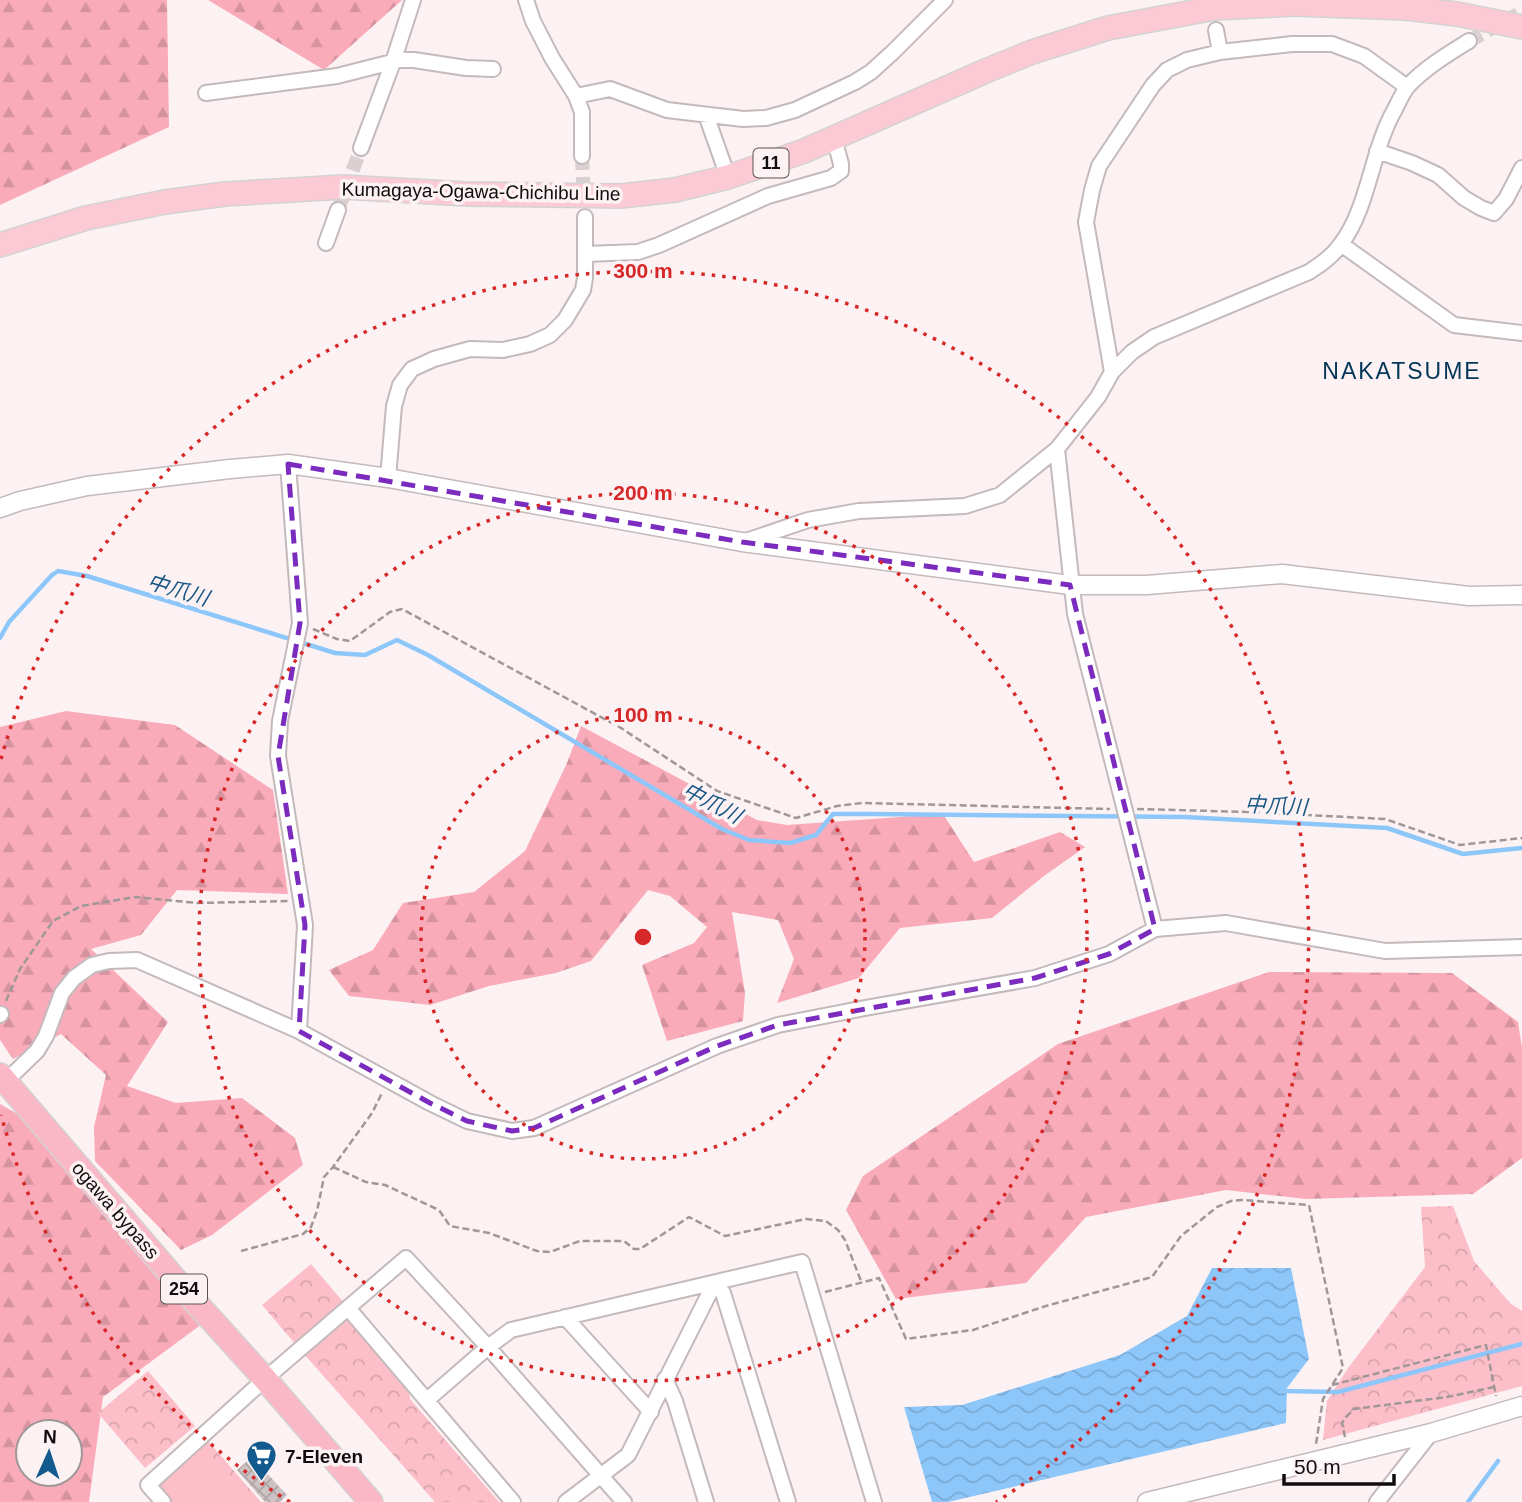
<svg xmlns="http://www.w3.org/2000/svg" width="1522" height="1502" viewBox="0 0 1522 1502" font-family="Arial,'Noto Sans JP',sans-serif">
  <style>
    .forest { fill: url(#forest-firs); fill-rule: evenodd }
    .park { fill: url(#park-crowns) }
    .garden { fill: #fcbfca }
    .water { fill: url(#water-waves) }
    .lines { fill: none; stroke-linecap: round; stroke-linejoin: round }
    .stream { stroke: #8dc7fa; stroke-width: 4.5 }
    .building { fill: url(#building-cross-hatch) }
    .minor-tunnel { stroke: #dad0d1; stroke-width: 14; stroke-dasharray: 14 7; stroke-linecap: butt }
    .minor-casing { stroke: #c4b9bb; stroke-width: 18 }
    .tertiary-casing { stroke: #c4b9bb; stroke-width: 21 }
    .primary-casing { stroke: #d4d3d4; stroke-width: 26 }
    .trunk-casing { stroke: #d4d3d4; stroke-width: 26 }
    .path { stroke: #a09798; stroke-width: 2.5; stroke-dasharray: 7 3.5; stroke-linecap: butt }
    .minor { stroke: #fff; stroke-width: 14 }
    .tertiary { stroke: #fff; stroke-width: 18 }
    .primary { stroke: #fbcad4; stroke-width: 23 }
    .trunk { stroke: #fab8c6; stroke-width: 23 }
    .marked { fill: none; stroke: #7b2cbf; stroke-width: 5; stroke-dasharray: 14 9; stroke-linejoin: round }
    .ring { fill: none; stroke: #d62828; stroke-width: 3.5; stroke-dasharray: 3.5 7 }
    .labels { text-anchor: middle; stroke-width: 7; stroke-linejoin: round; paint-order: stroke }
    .shield { fill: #fdf2f3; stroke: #585253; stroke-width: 2 }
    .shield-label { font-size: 18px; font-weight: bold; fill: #110d0e }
    .street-label { font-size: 19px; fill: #110d0e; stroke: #fdf2f3 }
    .poi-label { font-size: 19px; font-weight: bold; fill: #110d0e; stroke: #fdf2f3; text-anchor: start }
    .water-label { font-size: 21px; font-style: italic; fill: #1a5887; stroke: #fdf2f3 }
    .quarter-label { font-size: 23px; letter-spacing: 2px; fill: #023558; stroke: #fdf2f3 }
    .centre { fill: #d62828; stroke: #fdf2f3; stroke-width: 3.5 }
    .ring-label { font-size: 21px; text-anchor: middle; font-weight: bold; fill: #d62828; stroke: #fdf2f3; stroke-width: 7; stroke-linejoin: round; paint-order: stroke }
  </style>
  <defs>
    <pattern id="forest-firs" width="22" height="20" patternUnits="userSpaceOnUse" patternTransform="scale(1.75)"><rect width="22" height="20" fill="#faabba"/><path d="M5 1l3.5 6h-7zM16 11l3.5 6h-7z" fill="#d5929f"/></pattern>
    <pattern id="park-crowns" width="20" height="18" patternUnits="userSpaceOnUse" patternTransform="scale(1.75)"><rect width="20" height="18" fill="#fcbfca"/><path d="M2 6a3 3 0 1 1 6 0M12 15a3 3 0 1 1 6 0" fill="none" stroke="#d7a3ac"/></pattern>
    <pattern id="water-waves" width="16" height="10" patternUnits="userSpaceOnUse" patternTransform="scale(1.75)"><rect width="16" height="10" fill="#8dc7fa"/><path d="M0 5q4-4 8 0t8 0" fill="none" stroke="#79aad5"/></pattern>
    <pattern id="building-cross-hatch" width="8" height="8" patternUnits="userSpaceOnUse" patternTransform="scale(1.75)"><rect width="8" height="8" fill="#cdc2c4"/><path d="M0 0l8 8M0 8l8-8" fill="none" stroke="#afa6a7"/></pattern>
  </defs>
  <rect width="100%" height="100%" fill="#fdf2f3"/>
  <path class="forest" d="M0,0H167L169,127L0,205Z
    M208,0H402L324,70Z
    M66,711L175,725L273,790L288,894L177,890L141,935L91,949L168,1022L127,1086L176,1103L242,1098L295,1138L303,1165L212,1235L181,1250L95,1161L94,1127L106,1075L61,1034L13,1059L0,1040V727Z
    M581,726L757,820L787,825L943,814L974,862L1060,832L1085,847L1044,876L992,918L900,928L859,978L777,1003L794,959L778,920L732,912L745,993L743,1021L667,1041L642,965L694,943L707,927L670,896L648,890L591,961L556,973L489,986L430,1005L349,996L329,970L373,950L403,903L474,892L525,851L567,763Z
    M1269,972L1452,973L1518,1022L1522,1048V1158L1473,1194L1306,1199L1226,1190L1086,1217L1026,1283L896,1299L846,1210L863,1176L1058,1044Z
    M0,1104L21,1116L202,1324L103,1397L89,1502H0ZM28,1432H70V1474H28Z"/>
  <path class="park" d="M1453,1206L1474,1261L1510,1303L1522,1311V1386L1323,1440L1327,1401L1348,1368L1425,1267L1421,1207Z
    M311,1264L345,1304L296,1345L262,1305Z
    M339,1321H351L409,1389L410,1399L499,1502H435L303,1353Z
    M148,1371L195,1426L145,1468L98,1413Z
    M207,1440L261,1502H171L161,1490V1483Z"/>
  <path class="garden" d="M205,1448L252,1502H180L164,1484Z"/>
  <path class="water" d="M1212,1268H1291L1309,1359L1287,1388L1286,1423L948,1502H932L904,1407L962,1405L1120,1355L1187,1316Z"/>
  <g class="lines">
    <path class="stream" d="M0,638L9,622L52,575L58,571L87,576L335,653L365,655L397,640L428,655L722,829L749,840L790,843L816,835L833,814H872L1185,817L1387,828L1463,854L1522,848
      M1283,1391L1338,1392L1522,1344
      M1468,1502L1498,1461"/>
  </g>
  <path class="building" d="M252,1457L287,1495L280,1502H265L237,1470Z"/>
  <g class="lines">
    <path class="minor-tunnel" d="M1469,41L1522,12
      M582,156L584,202
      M338,210L361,148"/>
    <defs>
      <path id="minor" d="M526,0L533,21L552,58L576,96L582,112V156
        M1216,30L1220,52
        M206,93L337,76L400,60H414L466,68L493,69
        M576,96L610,89L667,110L743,119L766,118L795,110L855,82L871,72L893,52L945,0
        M706,115L728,177
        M361,148L393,62L413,0
        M1377,151L1412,163L1438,175L1464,198L1481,208L1494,213L1506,199L1522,168
        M326,243L338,210
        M1341,244L1454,325L1522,333
        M585,254L638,252L659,245L768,196L831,178L841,171V164L834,138
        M1112,372L1086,222L1092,190L1099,166L1153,85L1167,70L1187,60L1220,52L1292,44H1332L1364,56L1407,87
        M1057,449L1075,614L1155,929
        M288,464L300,623L280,721L278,756L305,925L299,1031
        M388,478L394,406L400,385L412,369L434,359L470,349L503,350L530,344L550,335L565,320L583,290L585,278V217
        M746,541L808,520L859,511L965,506L1000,495L1057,449L1098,397L1112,372L1132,352L1154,337L1309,272C1321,264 1333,256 1341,244C1369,207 1371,151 1395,109C1399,101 1403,92 1408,86C1426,67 1448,54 1469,41
        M0,1015L1,1014
        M5,1082L37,1051L46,1036L62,993L74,978L92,965L109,961L137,960L299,1031L430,1103L467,1121L512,1131L534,1128L717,1046L778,1025L865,1008L1035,978L1109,954L1155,929L1226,923L1385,951L1522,947
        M714,1284L723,1293L788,1502
        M348,1308L513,1502
        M565,1317L651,1412
        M665,1379L675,1401L706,1502
        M427,1400L488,1347L511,1330L802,1262L874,1502
        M163,1502L148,1485L265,1379L406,1258L488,1347L624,1502
        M566,1502L628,1455L714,1284
        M1377,1502L1431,1433"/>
      <path id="tertiary" d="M0,508L20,501L87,486L230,469L288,464L388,478L742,542L1070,585H1147L1282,574L1469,596L1522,595
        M1147,1502L1431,1433L1522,1406"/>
      <path id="primary" d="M0,245L86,218L165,202L225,194L343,187L467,194L621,196L675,190L728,177L804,151L988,70L1032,52L1108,28L1215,8L1294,4L1405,8L1457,14L1522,27"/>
      <path id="trunk" d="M0,1075L180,1285L265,1379L371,1502"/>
    </defs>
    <use href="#minor" class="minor-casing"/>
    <use href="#tertiary" class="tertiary-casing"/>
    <use href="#primary" class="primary-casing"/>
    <use href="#trunk" class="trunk-casing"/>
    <path class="path" d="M313,629L337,639L350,641L390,612L402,609L621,728L717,791L796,818L837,806L862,803L1110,809
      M1137,809L1249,812L1385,819L1460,845L1522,838
      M6,1001L20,969L53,921L81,906L135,897L197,903L288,901
      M333,1167L366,1182L385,1185L439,1210L450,1226L489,1233L537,1251L550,1252L580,1241H624L634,1249H640L689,1217L725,1236L806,1219L826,1221L838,1230L845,1240L861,1281
      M241,1251L303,1234L311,1227L317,1211L324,1177L333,1167L372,1113L382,1093
      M825,1292L879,1278L906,1339L973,1330L1046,1306L1152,1277L1181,1236L1217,1207L1231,1201L1242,1200L1309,1205L1343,1368L1323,1399L1316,1444
      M1332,1385L1486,1345L1496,1396
      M1345,1437L1342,1423L1346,1417L1354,1409L1447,1397L1494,1387"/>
    <use href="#minor" class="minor"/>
    <use href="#tertiary" class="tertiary"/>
    <use href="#primary" class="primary"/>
    <use href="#trunk" class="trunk"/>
  </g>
  <path class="marked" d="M288,464L742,542L1070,585L1155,929L1109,954L1035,978L778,1025L717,1046L534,1128L512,1131L467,1121L430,1103L299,1031L305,925L278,756L300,623Z"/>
  <g class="ring">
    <circle cx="643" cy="937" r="222"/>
    <circle cx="643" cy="937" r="444"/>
    <path d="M290 1502A666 666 0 0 1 1 1115M1 759A666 666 0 1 1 996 1502"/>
  </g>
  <defs>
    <symbol id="supermarket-pin" viewBox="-11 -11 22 30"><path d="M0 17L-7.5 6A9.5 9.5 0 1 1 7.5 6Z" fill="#135b8f" stroke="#fdf2f3"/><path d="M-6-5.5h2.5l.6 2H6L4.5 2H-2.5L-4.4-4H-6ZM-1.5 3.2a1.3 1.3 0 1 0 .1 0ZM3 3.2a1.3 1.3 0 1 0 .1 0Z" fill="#fff"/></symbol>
  </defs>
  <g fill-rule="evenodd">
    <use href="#supermarket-pin" x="244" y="1438" width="35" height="47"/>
  </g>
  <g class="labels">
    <g class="shield">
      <rect x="753.5" y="148.5" width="35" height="29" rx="5"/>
      <rect x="161" y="1274.5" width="46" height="29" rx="5"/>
    </g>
    <g class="shield-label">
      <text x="771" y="169">11</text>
      <text x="184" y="1295">254</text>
    </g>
    <g class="street-label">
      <text transform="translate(481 191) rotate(1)" y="7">Kumagaya-Ogawa-Chichibu Line</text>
      <text transform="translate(116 1210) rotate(49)" y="7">ogawa bypass</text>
    </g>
    <g class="poi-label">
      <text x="285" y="1463">7-Eleven</text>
    </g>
    <g class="water-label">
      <text transform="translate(178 590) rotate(17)" y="7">中爪川</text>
      <text transform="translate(712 803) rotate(28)" y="7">中爪川</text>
      <text transform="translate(1276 806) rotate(3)" y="7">中爪川</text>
    </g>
    <g class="quarter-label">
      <text x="1402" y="379">NAKATSUME</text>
    </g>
  </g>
  <circle cx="643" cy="937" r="10" class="centre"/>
  <g class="ring-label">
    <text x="643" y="278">300 m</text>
    <text x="643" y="500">200 m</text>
    <text x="643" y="722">100 m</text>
  </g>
  <g transform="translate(49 1453) rotate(3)"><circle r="33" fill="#fdf2f3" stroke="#9f9697" stroke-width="2"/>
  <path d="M0-5L12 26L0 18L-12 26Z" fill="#135b8f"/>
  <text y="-10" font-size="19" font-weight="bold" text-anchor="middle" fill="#110d0e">N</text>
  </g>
  <path d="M1284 1474v10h110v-10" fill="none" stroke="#110d0e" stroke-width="3.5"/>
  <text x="1294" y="1474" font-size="21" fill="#110d0e" stroke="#fdf2f3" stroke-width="5" paint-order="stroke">50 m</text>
</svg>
